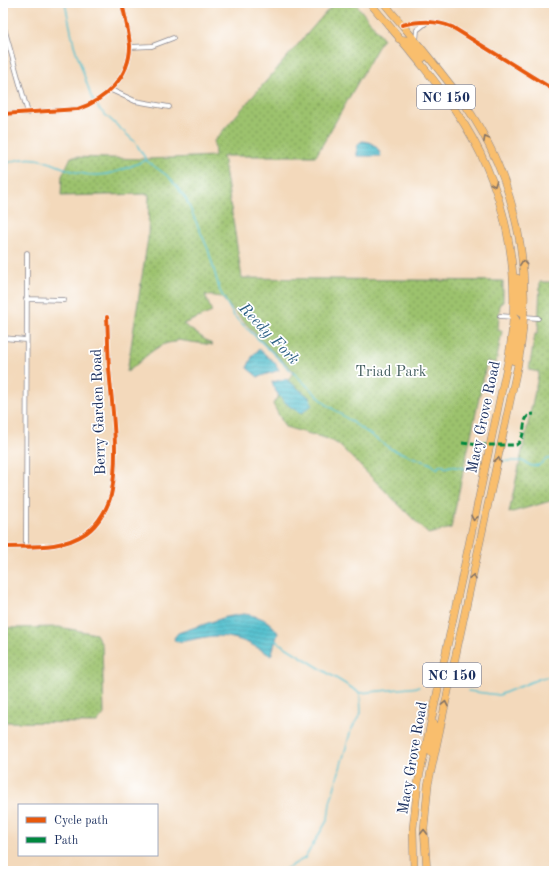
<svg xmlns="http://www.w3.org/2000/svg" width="557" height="874" viewBox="0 0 557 874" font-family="'Old Standard TT',serif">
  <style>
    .grass { fill: url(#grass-dots); stroke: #5c7866 }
    .water { fill: url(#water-rules); stroke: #387896 }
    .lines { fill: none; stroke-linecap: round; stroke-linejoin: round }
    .stream { stroke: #55c1cf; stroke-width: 1.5 }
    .minor-casing { stroke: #87848c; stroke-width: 5.5 }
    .primary-casing { stroke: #87848c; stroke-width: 8 }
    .minor { stroke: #fff; stroke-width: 4 }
    .primary { stroke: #f9be6d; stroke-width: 7 }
    .quiet { stroke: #00873e; stroke-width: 3; stroke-dasharray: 6 3; stroke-linecap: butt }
    .cycleway-casing { stroke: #fff; stroke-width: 6 }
    .cycleway { stroke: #e8590c; stroke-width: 4 }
    .oneway { stroke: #7f6f65 }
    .labels { text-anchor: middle; stroke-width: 3.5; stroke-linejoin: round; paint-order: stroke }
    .shield { fill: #fff; stroke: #5f6d8e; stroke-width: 1 }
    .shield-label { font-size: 14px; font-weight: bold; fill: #1b2f5e }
    .park-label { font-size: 15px; fill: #486263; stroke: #fff }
    .street-label { font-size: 15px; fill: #1b2f5e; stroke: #fff }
    .water-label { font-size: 16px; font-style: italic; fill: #2f6286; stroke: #fff }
  </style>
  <defs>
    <pattern id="grass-dots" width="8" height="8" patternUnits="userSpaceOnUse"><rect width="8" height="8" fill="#9cc26d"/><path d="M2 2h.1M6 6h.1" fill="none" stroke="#7e9e5d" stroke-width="1.8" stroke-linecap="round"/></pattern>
    <pattern id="water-rules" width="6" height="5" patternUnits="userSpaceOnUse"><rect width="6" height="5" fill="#55c1cf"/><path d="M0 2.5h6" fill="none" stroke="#469dab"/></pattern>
  </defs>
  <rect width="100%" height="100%" fill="#fff"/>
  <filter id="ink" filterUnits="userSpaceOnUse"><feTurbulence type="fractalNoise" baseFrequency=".025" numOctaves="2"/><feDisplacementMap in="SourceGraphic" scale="8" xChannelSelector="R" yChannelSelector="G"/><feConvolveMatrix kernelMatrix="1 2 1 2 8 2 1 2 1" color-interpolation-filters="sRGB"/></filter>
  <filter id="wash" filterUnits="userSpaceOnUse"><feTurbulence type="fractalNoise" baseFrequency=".012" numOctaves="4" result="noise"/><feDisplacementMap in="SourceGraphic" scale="16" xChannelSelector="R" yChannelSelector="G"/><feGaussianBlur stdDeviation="0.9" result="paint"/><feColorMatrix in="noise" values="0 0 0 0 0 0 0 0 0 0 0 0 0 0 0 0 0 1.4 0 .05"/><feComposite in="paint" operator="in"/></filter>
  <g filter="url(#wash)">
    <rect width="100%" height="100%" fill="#f3d9bb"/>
    <path class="grass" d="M334,3H355L383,38L316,156H223L242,278L503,281V303H500L498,330L502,331L496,363L487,361L451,528L428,534L338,444L325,438L285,427L273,404L294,371L265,344L221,297L205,295L212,312L183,324L213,345L177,340L176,342C156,342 143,361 127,372L148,238L149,194L61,196L62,176L71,157L148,159L215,156L214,141Z
      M540,282H554V500L509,513L539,372L529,370L535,334H538Z
      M59,627L96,634L102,645L104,714L97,723L3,722V628Z"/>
    <path class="water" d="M362,141C371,141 379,147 381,156H357V145Z
      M259,349L275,363L279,370L258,377L247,368L253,355Z
      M286,379L310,398L312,405L302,413C290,409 275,395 272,382Z
      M244,614C259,616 270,620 278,633L271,656C252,643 230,633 206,637C196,638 184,643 175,641L174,638L178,633L226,617Z"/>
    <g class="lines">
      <path class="stream" d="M65,3L74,45L91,96L99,109L135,142L147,161L169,177L186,199L208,249L220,291L234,316L326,404L391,449L431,464L437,469L439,466L443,465L445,468L450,466L468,469L470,465L475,461L484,463
        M3,165C43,146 59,175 96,175C113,175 131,166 146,160
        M499,461H522L532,466L539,465L547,459L554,458
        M274,640L360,693L419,687
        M468,691L499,695L541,678L554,676
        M282,871L305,858L328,819L330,803L351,730L361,713L360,693"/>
    </g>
  </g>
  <g filter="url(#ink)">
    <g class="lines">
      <defs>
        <path id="minor" d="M3,11L4,3
          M3,24L28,113
          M402,25C420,21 435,20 452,27L554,90
          M416,41L417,30L427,22
          M130,47L152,46L173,38
          M111,90L135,101L169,107
          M3,114L78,109C105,100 130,77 130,46C129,32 125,17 122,3
          M26,299L64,300
          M500,316L513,317
          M524,317L538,318
          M3,338L26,340
          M26,546L27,253
          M3,547C31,546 61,550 86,533C98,525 110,505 112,490C119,450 112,408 109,368C108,351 108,334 107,317"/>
        <path id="primary" d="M370,3C399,38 430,72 455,110C506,184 524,273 508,361L418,783L413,828L414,871
          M384,3C411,36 439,68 464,103C517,179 535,273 518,364L428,785L424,829L427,871
          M399,39L406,40L423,58
          M517,278L520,311L524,317
          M514,317C523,325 516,350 514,361
          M434,724L430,751L434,756"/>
      </defs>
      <use href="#minor" class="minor-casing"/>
      <use href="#primary" class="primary-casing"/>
      <use href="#minor" class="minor"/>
      <use href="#primary" class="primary"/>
      <path class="quiet" d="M462,443L479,445H516C529,438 518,415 534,414"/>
      <defs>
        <path id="cycleway" d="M402,25C420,21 435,20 452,27L554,90
          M3,114L78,109C105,100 130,77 130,46C129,32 125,17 122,3
          M3,547C31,546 61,550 86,533C98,525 110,505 112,490C119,450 112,408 109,368C108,351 108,334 107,317"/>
      </defs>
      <use href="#cycleway" class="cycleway-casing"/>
      <use href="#cycleway" class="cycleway"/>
    </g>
    <defs><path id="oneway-chevron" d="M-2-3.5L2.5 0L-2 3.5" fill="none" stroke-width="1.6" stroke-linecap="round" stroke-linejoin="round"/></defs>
    <g class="oneway">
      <use href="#oneway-chevron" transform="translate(486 139) rotate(-118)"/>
      <use href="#oneway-chevron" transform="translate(494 184) rotate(70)"/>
      <use href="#oneway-chevron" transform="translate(523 263) rotate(-96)"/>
      <use href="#oneway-chevron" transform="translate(498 460) rotate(-78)"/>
      <use href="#oneway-chevron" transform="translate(474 518) rotate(102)"/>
      <use href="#oneway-chevron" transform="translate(473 577) rotate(-78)"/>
      <use href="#oneway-chevron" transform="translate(445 704) rotate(-78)"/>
      <use href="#oneway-chevron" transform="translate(424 832) rotate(-89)"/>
    </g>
  </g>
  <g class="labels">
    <g class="shield">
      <rect x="417" y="85" width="58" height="24" rx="3"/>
      <rect x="423" y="663" width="58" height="24" rx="3"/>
    </g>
    <g class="shield-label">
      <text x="446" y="102">NC 150</text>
      <text x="452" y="680">NC 150</text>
    </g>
    <g class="park-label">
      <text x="391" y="376">Triad Park</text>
    </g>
    <g class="street-label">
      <text transform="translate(98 412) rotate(-92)" y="5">Berry Garden Road</text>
      <text transform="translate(483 417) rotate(-78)" y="5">Macy Grove Road</text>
      <text transform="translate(412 758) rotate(-80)" y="5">Macy Grove Road</text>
    </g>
    <g class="water-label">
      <text transform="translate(270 333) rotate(46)" y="6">Reedy Fork</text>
    </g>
  </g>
  <rect width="557" height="874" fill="none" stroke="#fff" stroke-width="16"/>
  <rect x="18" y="804" width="140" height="52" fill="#ffffff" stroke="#a4acbf"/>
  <rect x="26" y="817" width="20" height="6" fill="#e8590c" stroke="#a4acbf"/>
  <text x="54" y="824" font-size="12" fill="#1b2f5e">Cycle path</text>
  <rect x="26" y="837" width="20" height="6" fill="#00873e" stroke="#a4acbf"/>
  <text x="54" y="844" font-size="12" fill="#1b2f5e">Path</text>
</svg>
